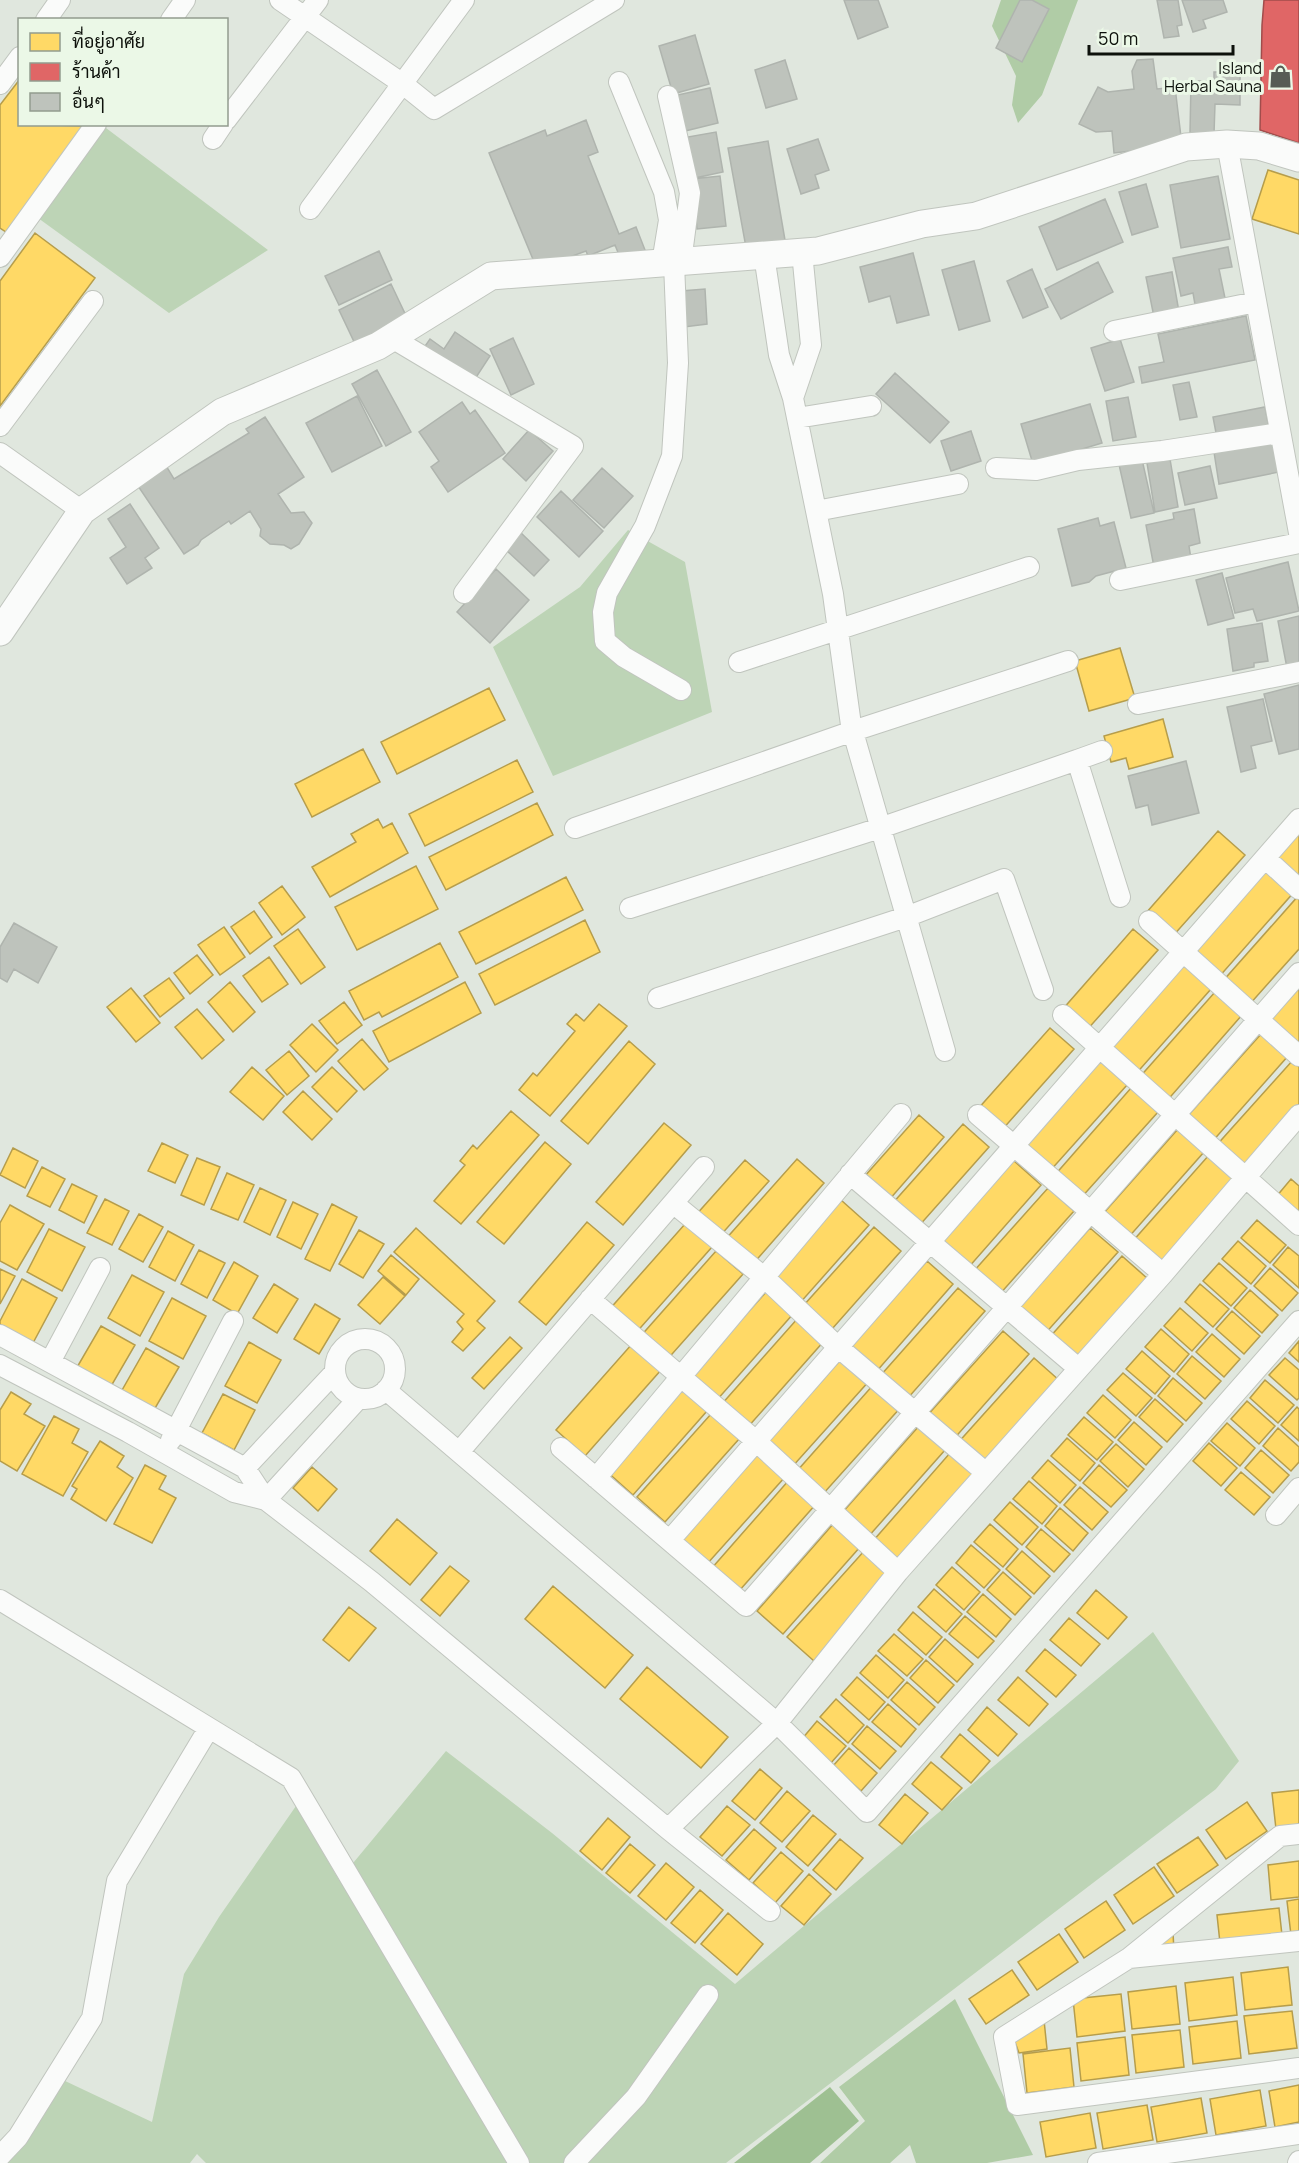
<svg xmlns="http://www.w3.org/2000/svg" width="1299" height="2163" viewBox="0 0 1299 2163" font-family="Manrope,Sarabun,sans-serif">
  <style>
    .green { fill: #bdd4b6 }
    .forest { fill: #b0cca6 }
    .water { fill: #9ec092 }
    .homes { fill: #ffd966; stroke: #b69d4b; stroke-width: 1.5 }
    .shops { fill: #e06666; stroke: #a14c4b; stroke-width: 1.5 }
    .building { fill: #bec3bc; stroke: #afb4ae; stroke-width: 1.5 }
    .lines { fill: none; stroke-linecap: round; stroke-linejoin: round }
    .street-casing { stroke: #c0c5be; stroke-width: 22 }
    .secondary-casing { stroke: #c0c5be; stroke-width: 29 }
    .street { stroke: #fafbfa; stroke-width: 20 }
    .secondary { stroke: #fafbfa; stroke-width: 27 }
    .labels { text-anchor: middle; stroke-width: 6; stroke-linejoin: round; paint-order: stroke }
    .poi-label { font-size: 16px; fill: #0d110b; stroke: #ebf8e7; text-anchor: end }
  </style>
  <rect width="100%" height="100%" fill="#e0e7de"/>
  <path class="green" d="M106,128L268,250L169,313L38,218Z
    M628,530L685,562L712,712L553,776L493,647L580,587Z
    M1153,1632L1239,1761L1216,1789L726,2163H206L197,2154L190,2163H4L63,2080L152,2122L184,1974L219,1917L296,1806L339,1880L446,1751L552,1833L735,1984Z"/>
  <path class="forest" d="M1001,0H1078L1042,95L1018,123L1012,105L1016,76L992,26Z
    M955,1999L1033,2155L987,2163H916L910,2145L890,2163H820L865,2121L839,2087Z"/>
  <path class="water" d="M830,2087L859,2121L810,2163H734Z"/>
  <path class="homes" d="M20,79V124L85,126L6,232L0,228V105Z
    M1268,170L1299,180V234L1252,219Z
    M35,233L95,278L0,406V281Z
    M1120,648L1135,698L1089,711L1075,661Z
    M489,688L505,720L397,774L381,742Z
    M1163,719L1173,757L1129,769L1126,758L1111,762L1104,736Z
    M363,749L380,782L312,817L295,784Z
    M517,760L533,792L425,846L409,814Z
    M537,803L553,835L446,890L429,857Z
    M378,819L383,828L392,823L408,853L330,897L312,867L356,842L351,834Z
    M1218,831L1245,855L1172,937L1146,913Z
    M1299,831V878L1276,857Z
    M416,866L438,909L357,950L335,907Z
    M1269,868L1295,891L1218,978L1191,955Z
    M566,877L583,910L476,964L459,932Z
    M282,886L305,917L282,935L259,903Z
    M1299,895V949L1249,1005L1222,982Z
    M254,911L272,937L250,954L231,927Z
    M585,920L600,952L495,1005L479,974Z
    M224,927L245,957L220,975L198,945Z
    M298,929L325,967L301,984L274,946Z
    M1133,929L1158,950L1086,1031L1062,1010Z
    M440,943L458,977L382,1017L379,1012L364,1020L349,991Z
    M197,955L213,975L190,994L174,973Z
    M269,957L288,984L262,1002L243,976Z
    M1184,965L1211,989L1134,1076L1107,1052Z
    M169,978L184,998L160,1017L144,996Z
    M230,982L255,1012L233,1032L208,1002Z
    M465,982L481,1013L389,1062L373,1031Z
    M131,988L160,1023L136,1042L107,1007Z
    M1299,988V1041L1293,1048L1267,1024Z
    M1215,992L1242,1015L1165,1103L1138,1079Z
    M344,1002L362,1025L337,1044L319,1021Z
    M599,1004L627,1026L550,1116L519,1090L533,1073L537,1076L575,1031L567,1024L576,1014L584,1021Z
    M197,1009L224,1040L202,1059L175,1027Z
    M312,1024L338,1050L316,1072L290,1045Z
    M1050,1028L1074,1049L1001,1131L977,1110Z
    M1262,1033L1288,1056L1211,1143L1184,1120Z
    M362,1039L388,1069L364,1090L338,1061Z
    M629,1041L655,1064L588,1144L561,1121Z
    M289,1051L309,1076L287,1095L266,1070Z
    M1293,1060L1299,1065V1106L1242,1170L1215,1147Z
    M1100,1061L1127,1085L1049,1172L1023,1149Z
    M252,1067L284,1096L263,1120L230,1092Z
    M332,1067L357,1091L337,1112L312,1087Z
    M1131,1088L1158,1112L1080,1199L1054,1176Z
    M303,1091L332,1119L312,1140L283,1112Z
    M511,1111L539,1135L461,1224L434,1201L465,1165L460,1161L473,1145L477,1149Z
    M919,1115L944,1137L889,1200L864,1177Z
    M664,1123L691,1145L623,1225L596,1202Z
    M963,1124L989,1147L918,1227L892,1204Z
    M1178,1129L1204,1152L1127,1239L1101,1216Z
    M545,1142L571,1164L504,1244L477,1222Z
    M162,1143L188,1155L175,1183L148,1171Z
    M13,1148L38,1161L25,1188L0,1175Z
    M1209,1155L1236,1179L1158,1266L1132,1242Z
    M197,1158L220,1167L204,1205L181,1195Z
    M797,1159L824,1183L752,1265L724,1241Z
    M745,1160L769,1181L719,1237L695,1216Z
    M1013,1160L1041,1185L968,1268L940,1243Z
    M42,1167L65,1179L50,1207L27,1196Z
    M227,1173L254,1185L238,1220L211,1209Z
    M1291,1179L1299,1186V1217L1276,1197Z
    M72,1184L97,1196L84,1223L59,1210Z
    M260,1188L286,1200L270,1235L244,1222Z
    M1048,1188L1074,1211L999,1295L973,1272Z
    M105,1199L129,1211L112,1245L87,1233Z
    M841,1200L869,1225L799,1304L771,1279Z
    M293,1202L318,1214L301,1249L277,1237Z
    M332,1204L357,1217L330,1271L305,1259Z
    M10,1205L44,1224L17,1270L0,1261V1223Z
    M139,1214L163,1227L143,1262L119,1249Z
    M1257,1220L1286,1245L1270,1263L1241,1238Z
    M587,1222L614,1245L546,1325L519,1302Z
    M685,1224L712,1247L634,1335L608,1311Z
    M874,1227L901,1251L832,1329L804,1305Z
    M416,1228L495,1301L477,1321L485,1328L463,1351L452,1342L463,1329L457,1322L464,1314L394,1252Z
    M1090,1228L1118,1252L1043,1336L1016,1311Z
    M49,1229L85,1247L62,1291L27,1272Z
    M359,1230L384,1244L363,1278L339,1264Z
    M168,1231L194,1245L175,1281L149,1267Z
    M1238,1241L1266,1266L1251,1284L1222,1259Z
    M1288,1247L1299,1256V1288L1273,1265Z
    M199,1250L225,1263L207,1298L181,1284Z
    M716,1251L743,1274L665,1362L639,1338Z
    M391,1255L419,1279L406,1295L378,1271Z
    M1122,1256L1148,1279L1075,1362L1049,1338Z
    M927,1261L953,1284L876,1372L850,1348Z
    M234,1262L258,1276L237,1314L213,1300Z
    M1219,1263L1247,1288L1231,1306L1203,1281Z
    M1270,1268L1298,1293L1282,1311L1254,1286Z
    M0,1269L15,1276L0,1304Z
    M132,1275L164,1292L140,1336L108,1318Z
    M383,1277L405,1296L380,1324L358,1305Z
    M22,1279L57,1298L33,1343L0,1325V1321Z
    M274,1284L298,1299L277,1333L253,1318Z
    M1200,1284L1229,1309L1213,1327L1185,1302Z
    M958,1288L985,1311L907,1399L881,1375Z
    M1250,1290L1278,1315L1262,1333L1234,1308Z
    M767,1291L793,1314L716,1401L689,1378Z
    M172,1298L206,1316L183,1359L149,1341Z
    M315,1304L340,1319L319,1354L294,1339Z
    M1180,1308L1208,1333L1192,1351L1164,1326Z
    M1232,1311L1260,1336L1244,1354L1216,1329Z
    M798,1318L824,1341L747,1428L721,1405Z
    M101,1326L135,1345L110,1388L76,1369Z
    M1161,1329L1189,1354L1174,1372L1145,1347Z
    M1003,1331L1029,1354L952,1441L925,1418Z
    M1212,1334L1240,1359L1224,1377L1196,1352Z
    M510,1337L522,1348L484,1389L472,1378Z
    M1299,1341V1362L1289,1353Z
    M249,1342L281,1360L257,1403L225,1386Z
    M632,1344L661,1370L585,1456L556,1430Z
    M146,1348L179,1367L154,1410L121,1392Z
    M1142,1351L1170,1376L1155,1394L1126,1369Z
    M1192,1356L1221,1381L1205,1399L1177,1374Z
    M843,1357L870,1380L792,1467L766,1444Z
    M1034,1358L1060,1381L983,1468L956,1445Z
    M1285,1358L1299,1370V1398L1297,1400L1269,1375Z
    M1123,1373L1152,1398L1136,1416L1107,1390Z
    M1173,1378L1202,1403L1186,1421L1158,1396Z
    M1265,1380L1294,1405L1278,1423L1250,1398Z
    M874,1384L901,1407L823,1494L797,1471Z
    M678,1385L707,1411L633,1495L604,1469Z
    M11,1392L31,1404L24,1414L45,1426L17,1471L0,1461V1410Z
    M223,1394L255,1410L234,1450L202,1433Z
    M1103,1395L1131,1420L1115,1438L1087,1413Z
    M1155,1399L1183,1424L1167,1442L1139,1417Z
    M1247,1401L1275,1426L1259,1444L1231,1419Z
    M1297,1407L1299,1409V1441L1281,1425Z
    M711,1414L739,1439L665,1522L637,1497Z
    M54,1416L79,1429L72,1443L88,1452L63,1496L22,1474Z
    M1084,1417L1113,1442L1097,1460L1068,1435Z
    M1134,1422L1162,1447L1146,1465L1118,1440Z
    M1227,1423L1255,1448L1240,1466L1211,1441Z
    M919,1426L945,1450L868,1537L841,1514Z
    M1278,1428L1299,1447V1462L1291,1471L1263,1446Z
    M1067,1438L1095,1463L1080,1481L1051,1456Z
    M100,1441L124,1456L117,1467L133,1478L106,1521L71,1499L77,1489L72,1486Z
    M1209,1443L1237,1468L1221,1486L1193,1461Z
    M1116,1444L1144,1469L1128,1487L1100,1461Z
    M1261,1450L1289,1475L1273,1493L1245,1468Z
    M950,1453L976,1477L899,1564L873,1541Z
    M758,1454L785,1477L707,1564L681,1541Z
    M1048,1460L1076,1485L1060,1503L1032,1478Z
    M145,1465L166,1476L159,1489L176,1498L152,1543L114,1524Z
    M1099,1465L1127,1490L1111,1507L1083,1483Z
    M312,1467L337,1489L318,1511L293,1488Z
    M1241,1472L1270,1497L1254,1515L1225,1490Z
    M789,1480L816,1504L739,1591L712,1568Z
    M1029,1481L1057,1506L1042,1524L1013,1499Z
    M1080,1487L1108,1512L1092,1530L1064,1505Z
    M1010,1502L1038,1527L1022,1545L994,1520Z
    M1060,1508L1088,1533L1073,1551L1045,1526Z
    M397,1519L437,1553L410,1585L370,1551Z
    M834,1523L860,1547L783,1634L757,1611Z
    M990,1524L1018,1549L1003,1567L974,1542Z
    M1041,1529L1070,1554L1054,1572L1026,1547Z
    M971,1545L1000,1570L984,1588L956,1563Z
    M865,1550L891,1574L814,1661L787,1637Z
    M1022,1551L1050,1576L1034,1594L1006,1569Z
    M450,1566L469,1581L440,1616L421,1600Z
    M952,1567L980,1592L964,1610L936,1585Z
    M1003,1572L1031,1597L1015,1615L987,1590Z
    M553,1586L633,1655L605,1688L525,1619Z
    M934,1589L962,1614L946,1632L918,1607Z
    M1096,1590L1127,1617L1108,1639L1077,1613Z
    M983,1594L1011,1619L996,1637L967,1612Z
    M349,1607L376,1628L349,1661L323,1640Z
    M913,1612L942,1637L926,1655L898,1630Z
    M965,1616L994,1641L978,1658L949,1634Z
    M1069,1618L1100,1644L1081,1666L1050,1640Z
    M894,1634L923,1659L907,1676L878,1651Z
    M945,1639L973,1664L957,1682L929,1657Z
    M1045,1649L1076,1675L1056,1697L1026,1671Z
    M876,1655L904,1680L888,1698L860,1673Z
    M926,1660L954,1685L938,1703L910,1678Z
    M647,1667L728,1737L701,1768L620,1699Z
    M857,1677L885,1702L869,1720L841,1695Z
    M1018,1677L1048,1704L1029,1726L998,1700Z
    M907,1682L935,1707L919,1725L891,1700Z
    M836,1699L864,1725L848,1743L820,1717Z
    M888,1704L916,1729L901,1747L872,1722Z
    M987,1707L1017,1734L998,1756L968,1730Z
    M817,1721L846,1746L830,1764L802,1739Z
    M867,1726L896,1751L880,1769L852,1744Z
    M960,1734L990,1761L971,1783L941,1757Z
    M849,1748L877,1773L861,1791L833,1766Z
    M931,1762L962,1788L942,1810L912,1784Z
    M760,1769L782,1788L755,1820L732,1801Z
    M1299,1790V1826L1276,1829L1272,1793Z
    M787,1791L810,1811L782,1842L760,1823Z
    M905,1794L928,1813L902,1844L879,1825Z
    M1247,1802L1267,1831L1226,1859L1206,1830Z
    M727,1806L750,1825L722,1856L700,1837Z
    M813,1815L836,1834L808,1866L786,1847Z
    M608,1818L630,1837L602,1870L580,1851Z
    M754,1829L776,1848L749,1880L726,1860Z
    M1198,1837L1218,1865L1177,1893L1157,1864Z
    M840,1839L863,1858L836,1890L813,1870Z
    M630,1844L655,1865L630,1893L606,1873Z
    M781,1852L803,1871L775,1903L753,1883Z
    M1299,1861V1897L1271,1900L1268,1865Z
    M666,1863L694,1887L666,1920L638,1896Z
    M1154,1867L1174,1896L1133,1924L1114,1895Z
    M809,1874L831,1894L804,1925L781,1906Z
    M700,1890L723,1910L695,1943L671,1923Z
    M1299,1899V1935H1291L1287,1901Z
    M1106,1901L1125,1930L1084,1958L1065,1929Z
    M1279,1908L1282,1935L1220,1943L1217,1915Z
    M728,1913L763,1944L737,1975L701,1944Z
    M1173,1932L1174,1952L1152,1947Z
    M1059,1934L1078,1962L1037,1990L1018,1962Z
    M1288,1967L1292,2005L1245,2010L1241,1973Z
    M1012,1970L1029,1995L986,2024L969,1999Z
    M1233,1977L1237,2015L1189,2021L1185,1983Z
    M1176,1986L1180,2024L1132,2029L1128,1992Z
    M1121,1994L1125,2031L1077,2037L1073,1999Z
    M1292,2011L1297,2048L1249,2054L1244,2016Z
    M1044,2020L1047,2049L1019,2053L1013,2037Z
    M1237,2021L1241,2058L1193,2064L1189,2027Z
    M1180,2030L1184,2067L1136,2073L1132,2035Z
    M1125,2037L1129,2075L1081,2081L1077,2043Z
    M1070,2048L1074,2087L1027,2093L1023,2054Z
    M1299,2085V2122L1275,2127L1269,2091Z
    M1260,2090L1266,2126L1216,2135L1210,2099Z
    M1201,2098L1207,2133L1157,2142L1151,2107Z
    M1147,2105L1153,2140L1103,2149L1097,2113Z
    M1090,2113L1096,2148L1046,2157L1040,2122Z"/>
  <path class="shops" d="M1264,0H1299V143L1260,130L1262,25Z"/>
  <path class="building" d="M844,0H878L888,27L858,39Z
    M1020,0H1032L1049,9L1022,62L996,48Z
    M1157,0H1178L1182,25L1177,26L1179,36L1164,38Z
    M1182,0H1223L1227,12L1203,20L1206,28L1193,32Z
    M695,35L709,84L673,94L659,46Z
    M1153,59L1157,89L1175,87L1182,145L1114,153L1112,131L1096,132L1079,124L1098,87L1108,92L1134,89L1132,71L1137,60Z
    M785,60L797,99L766,108L755,70Z
    M1214,72H1240V105L1215,104L1214,134L1190,133L1191,81H1214Z
    M710,88L718,123L681,132L673,96Z
    M586,120L598,152L588,156L619,234L636,227L645,250L621,260L615,245L588,256L586,251L537,269L489,153L545,130L547,136Z
    M716,132L723,172L690,179L682,138Z
    M818,139L829,170L815,175L819,188L801,194L787,149Z
    M768,141L786,246L747,253L728,148Z
    M720,176L726,226L697,229L692,179Z
    M1218,176L1230,239L1181,248L1170,185Z
    M1146,184L1158,227L1132,235L1119,192Z
    M1105,199L1123,242L1057,270L1039,227Z
    M1228,247L1232,267L1219,269L1226,303L1196,310L1193,293L1181,296L1173,258Z
    M379,251L392,280L339,305L325,276Z
    M913,253L929,315L897,323L890,296L869,302L860,267Z
    M974,261L990,321L959,330L942,270Z
    M1098,262L1113,292L1061,319L1045,289Z
    M1032,269L1048,307L1023,318L1007,281Z
    M1172,272L1179,312L1154,317L1146,277Z
    M391,284L409,322L357,348L339,310Z
    M705,289L707,324L684,327L681,291Z
    M1246,316L1255,360L1142,383L1139,367L1164,362L1158,334Z
    M455,332L490,356L473,382L423,349L430,339L444,349Z
    M513,338L534,384L511,395L490,349Z
    M1120,339L1134,382L1105,391L1091,348Z
    M377,370L411,432L386,446L352,384Z
    M895,373L949,422L930,443L876,394Z
    M1189,382L1197,417L1180,420L1173,385Z
    M357,396L382,446L332,472L306,423Z
    M1128,397L1136,437L1113,441L1106,401Z
    M462,402L470,414L475,410L505,453L448,492L431,467L439,461L419,432Z
    M1090,404L1102,443L1033,464L1021,424Z
    M1265,407L1269,428L1217,438L1213,417Z
    M265,417L304,477L278,494L291,513L304,512L312,523L299,544L291,549L284,545L270,544L260,536L261,529L250,511L231,524L229,521L201,540L198,545L184,554L136,483L165,464L174,479L249,433L246,429Z
    M529,430L553,451L526,481L503,459Z
    M971,431L981,461L951,471L941,441Z
    M1273,441L1279,472L1219,484L1214,452Z
    M1141,455L1154,513L1131,518L1118,460Z
    M1170,459L1178,507L1155,512L1147,463Z
    M1210,466L1217,498L1185,505L1178,473Z
    M602,468L633,496L604,528L573,500Z
    M561,491L603,531L579,557L537,517Z
    M130,504L159,548L145,558L152,568L127,584L110,558L126,547L108,519Z
    M1194,509L1200,543L1189,546L1191,559L1154,567L1146,525L1174,519L1173,513Z
    M1098,518L1100,526L1114,522L1126,568L1096,576L1089,582L1072,586L1058,529Z
    M519,531L549,560L534,576L504,548Z
    M1288,562L1299,611L1257,621L1253,609L1235,613L1226,578Z
    M496,569L529,600L490,643L457,612Z
    M1222,573L1234,618L1208,625L1196,580Z
    M1299,616V665L1287,668L1278,621Z
    M1262,623L1268,661L1254,663V667L1233,671L1227,629Z
    M1299,685V749L1279,754L1264,694Z
    M1263,699L1272,741L1251,746L1256,768L1241,772L1227,707Z
    M1186,761L1199,813L1152,825L1148,805L1136,808L1128,776Z
    M14,923L57,947L38,983L14,969L7,982L0,978V947Z"/>
  <g class="lines">
    <defs>
      <path id="street" d="M280,0L403,84L434,109L614,0
        M46,20L60,0
        M171,20L185,0
        M619,82L664,192L669,220L662,263
        M0,84L20,57
        M668,96L690,193L681,262
        M226,120L318,0
        M213,139L223,124
        M1227,144L1299,533
        M310,209L464,0
        M764,255L779,355L793,398L811,345L802,252
        M0,257L96,124
        M674,263L678,363L672,456L645,526L607,593L603,612L605,641L624,657L681,690
        M1114,331L1256,302
        M392,338L573,446L464,593
        M793,398L833,594L851,725L945,1051
        M797,418L871,406
        M0,426L93,301
        M0,453L82,511
        M996,468L1036,470L1078,460L1162,451L1280,433
        M816,511L958,484
        M1120,580L1299,543
        M739,662L1029,567
        M1138,704L1299,672
        M1077,760L1102,751
        M575,828L853,731L1068,661
        M1265,858L1299,889
        M630,908L880,828L1077,760L1120,897
        M1149,921L1299,1056
        M658,998L906,917L1004,879L1043,990
        M1063,1015L1299,1225
        M978,1115L1163,1274
        M850,1174L1078,1368
        M673,1203L765,1278L838,1347L985,1472
        M590,1299L756,1441L898,1572
        M0,1335L245,1468L266,1500L372,1582L668,1829L770,1911
        M335 1369a30 30 0 1 1 60 0a30 30 0 1 1-60 0Z
        M50,1362L100,1268
        M0,1365L128,1432L234,1492L266,1500L358,1399
        M386,1390L777,1723L867,1812L1299,1321
        M171,1440L233,1321
        M561,1448L746,1606L1299,973
        M459,1452L704,1167
        M245,1468L335,1372
        M596,1478L901,1114
        M1276,1515L1299,1488
        M670,1540L1299,819
        M0,1600L291,1778L519,2163
        M668,1829L777,1723L898,1572L1163,1274L1299,1115
        M1299,1834L1280,1836L1129,1958L1004,2037L1017,2105L1299,2068
        M1129,1958L1299,1941
        M0,2156L18,2137L92,2018L117,1881L209,1728
        M574,2163L636,2097L708,1995
        M1098,2163L1299,2134
        M1298,2163L1299,2161"/>
      <path id="secondary" d="M0,632L82,511L222,412L378,346L491,276L818,251L922,224L976,216L1186,147L1227,144L1259,146L1299,158"/>
    </defs>
    <use href="#street" class="street-casing"/>
    <use href="#secondary" class="secondary-casing"/>
    <use href="#street" class="street"/>
    <use href="#secondary" class="secondary"/>
  </g>
  <defs>
    <symbol id="shop-bare" viewBox="-9 -9 18 18"><path d="M-5-2.5h2.3a2.7 3.5 0 0 1 5.4 0H5L5.5 6h-11ZM-1.5-2.5h3a1.5 2.3 0 0 0-3 0Z" fill="#575c55" stroke="#ebf8e7" stroke-width="2.5" paint-order="stroke"/></symbol>
  </defs>
  <g fill-rule="evenodd">
    <use href="#shop-bare" x="1264" y="60" width="33" height="33"/>
  </g>
  <g class="labels">
    <g class="poi-label">
      <text x="1262" y="74">Island<tspan x="1262" dy="18">Herbal Sauna</tspan></text>
    </g>
  </g>
  <rect x="18" y="18" width="210" height="108" fill="#ebf8e7" stroke="#929c8f" stroke-width="1.5"/>
  <rect x="30" y="33" width="30" height="18" fill="#ffd966" stroke="#929c8f" stroke-width="1.5"/>
  <text x="72" y="48" font-size="18" fill="#0d110b">ที่อยู่อาศัย</text>
  <rect x="30" y="63" width="30" height="18" fill="#e06666" stroke="#929c8f" stroke-width="1.5"/>
  <text x="72" y="78" font-size="18" fill="#0d110b">ร้านค้า</text>
  <rect x="30" y="93" width="30" height="18" fill="#bec3bc" stroke="#929c8f" stroke-width="1.5"/>
  <text x="72" y="108" font-size="18" fill="#0d110b">อื่นๆ</text>
  <path d="M1089 45v9h144v-9" fill="none" stroke="#0d110b" stroke-width="3"/>
  <text x="1098" y="45" font-size="18" fill="#0d110b" stroke="#ebf8e7" stroke-width="4.5" paint-order="stroke">50 m</text>
</svg>
